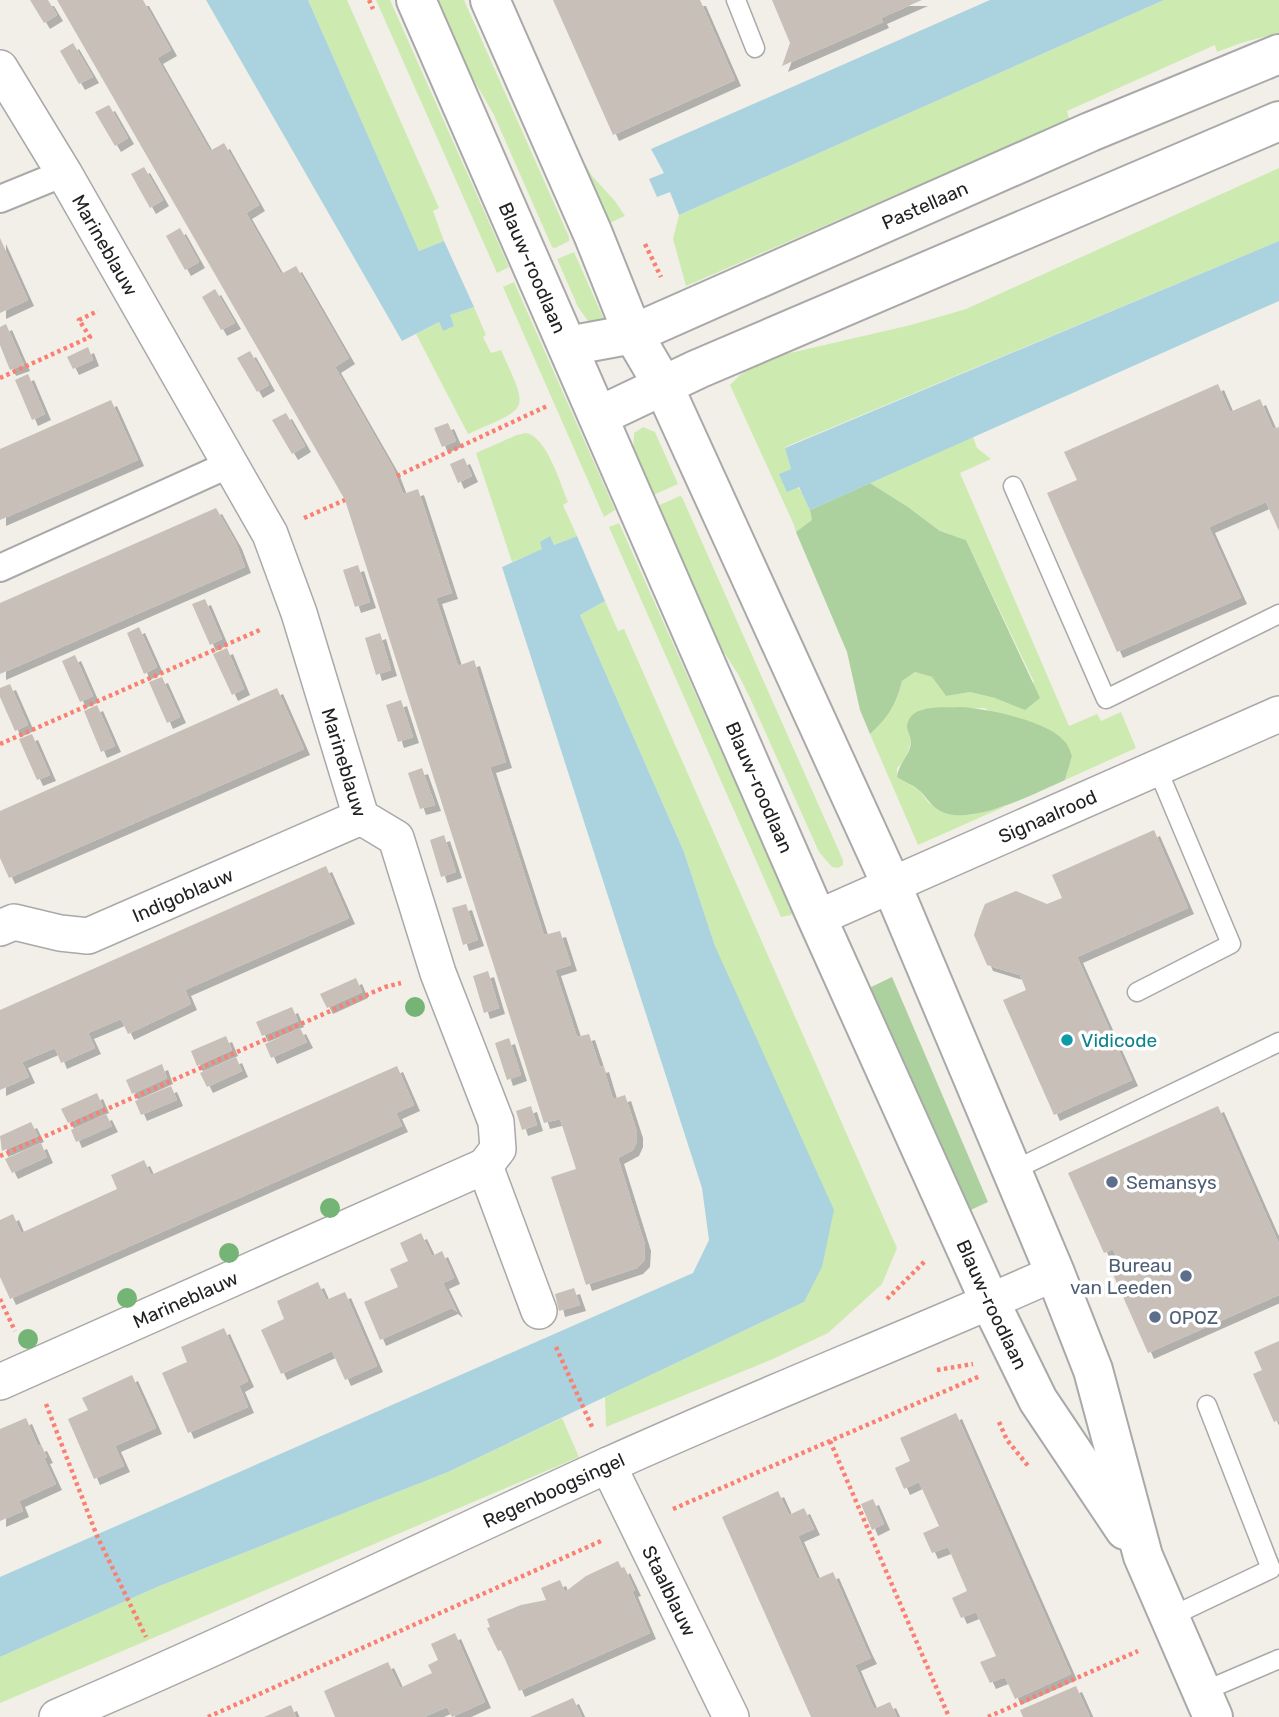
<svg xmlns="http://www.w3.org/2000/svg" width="1279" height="1717" viewBox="0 0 1279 1717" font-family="Rubik,sans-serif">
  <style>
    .grass { fill: #cdebb0 }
    .forest { fill: #add19e }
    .water { fill: #aad3df }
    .building { fill: #c7bfb8; filter: url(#shadow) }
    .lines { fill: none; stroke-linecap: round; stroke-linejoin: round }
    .service-casing { stroke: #a9a9a9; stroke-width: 21 }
    .pedestrian-casing { stroke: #a9a9a9; stroke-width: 30 }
    .minor-casing { stroke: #a9a9a9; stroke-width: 38 }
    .tertiary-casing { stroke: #a9a9a9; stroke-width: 42 }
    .path { stroke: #fa8072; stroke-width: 4.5; stroke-dasharray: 3.5 3.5; stroke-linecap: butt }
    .service { stroke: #fff; stroke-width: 18 }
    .pedestrian { stroke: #fff; stroke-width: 26 }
    .minor { stroke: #fff; stroke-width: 35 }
    .tertiary { stroke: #fff; stroke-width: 38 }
    .tree { fill: #74b475 }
    .culture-dot { fill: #0f9aa8; stroke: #fff; stroke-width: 2.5 }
    .service-dot { fill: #5c6f8a; stroke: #fff; stroke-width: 2.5 }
    .labels { text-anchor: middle; stroke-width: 7; stroke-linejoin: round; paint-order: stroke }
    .street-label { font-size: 19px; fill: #222; stroke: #fff }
    .culture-label { font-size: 19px; fill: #0d838f; stroke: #fff; text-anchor: start }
    .service-label { font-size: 19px; fill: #4e5e75; stroke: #fff; text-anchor: start }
  </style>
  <defs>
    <filter id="shadow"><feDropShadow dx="6" dy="6" stdDeviation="0" flood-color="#0004"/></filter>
  </defs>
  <rect width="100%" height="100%" fill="#f2efe9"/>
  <path class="grass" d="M308,0H347L439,208L433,211L444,241L419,251Z
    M376,0H390L509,267L497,273Z
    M426,0H464L569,237V241L555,248L552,247L493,113L469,72L444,40Z
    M500,0H512L579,153L592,176L615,201L625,216L603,226Z
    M1164,0H1279V33L1241,43L1217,52L1215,45L1067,111L1073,133L907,190L686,286L673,239L679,215Z
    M1279,168V241L785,447L791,469L780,474C800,487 807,495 813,520L796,532L794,525L730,385L740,375L764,359L911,325L966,309Z
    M574,252L606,324L595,331L578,307L557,259Z
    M514,282L615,510L604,517L503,287Z
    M474,307L486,335L483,337L491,353L501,350C529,413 531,406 468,434L416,334L439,322L443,331L450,315Z
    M643,427L655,432L678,484L649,497L633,458L634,433Z
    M526,433C547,437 560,483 568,502L563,505L577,536L554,545L550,537L543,549L512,562L476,453L517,435Z
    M973,437L977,448L991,459L960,473L1069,726L1097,714L1101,721L1121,712L1136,748L1065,780L1072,756L984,708L922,709L905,760L897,768V777L919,790L929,803L970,815L1006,806L918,845L870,734C888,718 896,705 902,681L915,672L932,677L946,696L970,692L995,698L1034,682L966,540L940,531L908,507L870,483Z
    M680,496L682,497L843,860V865L838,868L832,867L819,852L750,698L738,674L709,629L655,507Z
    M619,523L793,912L791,915L781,917L609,527Z
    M605,601L618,631L624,629L897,1248L882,1284L828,1333L773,1359L606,1427L605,1397L804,1302L715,946L684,852L580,615Z
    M562,1418L579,1457L0,1703V1657L157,1587L448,1472Z"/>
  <path class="forest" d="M870,483L908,507L940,531L966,540L1040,698L1025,710L995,698L970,692L946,696L932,677L915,672L902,681C896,705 888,718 870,734L860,710L847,652L796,532L812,520L810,510Z
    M960,707C985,708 1048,721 1064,741C1068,744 1070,751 1072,756L1065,780C1036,793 976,824 945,813C933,809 928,799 920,791C914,785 904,782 897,777C898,764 910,756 911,742C911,737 907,731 907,726C910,703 943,708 960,707Z
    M892,977L988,1202L962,1214L865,990Z"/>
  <path class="water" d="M206,0H308L419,251L444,241L474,307L450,315L454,326L443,331L439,322L402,341Z
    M990,0H1164L679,215L670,192L657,197L649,179L664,173L651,149Z
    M1279,241V301L810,510L799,487L787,492L779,474L791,469L785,448Z
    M550,536L554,545L577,536L605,601L580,615L684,852L715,946L834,1210L822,1267L804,1302L448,1472L157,1587L0,1657V1577L693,1273L709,1240L702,1188L502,567L542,549L540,542Z"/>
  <path class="building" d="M30,0H48L57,15L44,23Z
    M57,0H143L171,50L157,58L210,151L224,143L259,205L246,213L281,274L296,266L349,358L335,367L393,468L403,494L418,489L452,593L436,598L458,666L474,660L506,762L490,767L544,935L560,931L571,965L555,970L577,1037L589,1034L600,1067L603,1066L613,1099L625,1095L637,1132V1141L633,1150L618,1158L645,1245L644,1261L637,1268L586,1285L551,1177L576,1169L560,1119L544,1123L345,500Z
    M553,0H700L735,80L613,135Z
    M772,0H922L881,18L883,22L782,66L790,43Z
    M73,43L93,77L79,84L60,51Z
    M109,105L128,138L115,146L95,112Z
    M144,167L163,200L150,208L131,174Z
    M180,228L199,262L185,270L166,236Z
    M0,238L28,300L0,313Z
    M215,289L235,323L221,330L202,297Z
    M6,324L24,365L10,370L0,345V327Z
    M88,347L93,360L73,369L67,357Z
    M250,351L269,385L257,392L237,358Z
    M28,374L45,414L32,420L15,380Z
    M1218,384L1230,412L1260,399L1273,429L1279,427V531L1266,502L1209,527L1241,598L1117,652L1047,493L1077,480L1064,452Z
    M111,400L138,460L0,520V449Z
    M286,413L305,446L292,454L272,420Z
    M448,423L456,441L442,447L434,428Z
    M464,458L472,476L458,483L450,464Z
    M216,508L236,543L245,567L0,674V603Z
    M358,565L370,602L355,607L343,570Z
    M205,599L222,639L210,645L192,604Z
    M139,627L157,667L144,674L127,633Z
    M380,633L391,670L376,675L365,638Z
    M227,648L244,689L232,695L213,654Z
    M75,655L93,696L80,702L62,661Z
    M162,677L180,717L167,723L149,682Z
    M10,684L28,725L15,731L0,697V688Z
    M277,688L304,749L9,878L0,858V811Z
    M401,700L413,737L398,742L386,705Z
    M97,705L115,746L101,752L84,711Z
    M32,734L50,775L37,780L19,739Z
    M422,768L435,805L420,809L408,773Z
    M1154,830L1188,908L1077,957L1132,1080L1054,1115L1003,1000L1026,990L1020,975L987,965L974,935L979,919L985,904L1016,891L1047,904L1062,898L1052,875Z
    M444,835L456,872L441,877L430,840Z
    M326,866L349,918L185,990L191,1004L128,1034L121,1019L88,1033L95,1048L61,1063L55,1048L22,1062L29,1077L0,1090V1010Z
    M466,904L478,940L463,945L452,908Z
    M488,971L499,1008L484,1013L473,976Z
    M356,978L362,992L327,1008L320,994Z
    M292,1007L298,1021L262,1036L256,1022Z
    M300,1028L307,1042L271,1058L265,1044Z
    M226,1036L232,1050L197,1066L191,1051Z
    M509,1038L521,1075L507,1080L495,1043Z
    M236,1057L242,1071L207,1087L200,1073Z
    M162,1064L167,1078L132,1094L126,1080Z
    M397,1066L414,1105L396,1113L402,1126L10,1299L0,1277V1220L13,1214L21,1233L117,1189L111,1175L144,1160L151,1175Z
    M171,1086L177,1100L141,1115L135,1101Z
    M97,1093L103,1107L68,1123L61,1109Z
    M531,1106L537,1125L522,1130L516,1111Z
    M1218,1106L1279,1244V1295L1148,1353L1112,1272L1121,1268L1113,1249L1104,1253L1068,1173Z
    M106,1114L112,1126L76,1142L71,1130Z
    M31,1122L38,1136L2,1151L0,1136Z
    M41,1143L47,1157L12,1173L5,1159Z
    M421,1233L432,1256L442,1251L454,1278L443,1283L457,1312L452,1308L380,1340L364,1302L398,1287L390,1269L408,1261L400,1243Z
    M318,1282L326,1300L345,1292L377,1366L345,1380L332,1351L281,1374L261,1330L284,1319L277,1301Z
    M574,1288L580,1305L559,1311L555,1294Z
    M224,1328L248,1381L239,1386L248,1407L188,1433L162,1373L187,1362L181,1347Z
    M1279,1341V1420L1274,1422L1253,1374L1262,1370L1254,1352Z
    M132,1375L156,1428L115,1446L124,1466L94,1479L68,1419L88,1410L82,1398Z
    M956,1413L1071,1674L1015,1699L1005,1677L990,1683L980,1662L996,1656L976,1612L961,1618L952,1598L967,1591L948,1547L932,1553L923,1533L939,1526L919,1482L904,1489L895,1468L910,1461L900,1438Z
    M26,1418L38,1446L41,1445L47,1457L44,1458L56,1484L19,1501L23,1511L0,1521V1429Z
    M778,1491L789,1515L804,1508L814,1529L798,1536L817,1579L833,1572L866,1648L871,1658L855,1665L874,1709L890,1702L897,1717H811L722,1517Z
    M873,1499L884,1524L872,1530L861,1504Z
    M618,1561L622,1569L624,1567L635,1590L632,1591L650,1633L519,1691L501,1650L498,1651L487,1628L490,1627L487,1619L521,1605L546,1600L541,1588L560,1580L565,1592L586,1576Z
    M455,1633L485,1702L452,1717L447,1707L424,1717H335L324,1691L388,1662L400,1688L432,1673L428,1665L438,1660L431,1644Z
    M1076,1686L1090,1717H1023L1020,1710Z
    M573,1698L582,1717H530Z
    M291,1705L296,1717H264Z"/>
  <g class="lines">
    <defs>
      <path id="service" d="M736,0L755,48
        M1013,486L1106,699L1279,614
        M1137,992L1231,944L1157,768
        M1012,1171L1279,1042
        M1170,1617L1271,1569L1207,1405
        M1202,1692L1279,1659"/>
      <path id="pedestrian" d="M0,199L64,173
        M0,568L230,464"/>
      <g id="minor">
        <path id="s1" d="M0,68L64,173L270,534L299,613L361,817L396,838L438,973L496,1122L498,1149L485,1166L539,1311"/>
        <path id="s2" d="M817,918L1279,714"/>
        <path id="s3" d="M0,928L14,922L60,933L88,936L361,817"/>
        <path id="s4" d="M0,1382L485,1166"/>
        <path id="s5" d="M608,1465L731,1717"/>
        <path id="s6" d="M57,1717C242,1638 423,1549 606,1466C754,1399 906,1339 1055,1273"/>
      </g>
      <g id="tertiary">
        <path id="s7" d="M416,0L812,907L990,1302L1038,1400L1125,1530"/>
        <path d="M490,0L593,234L633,334L663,385L892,886L1055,1273L1093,1370L1143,1556L1213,1717"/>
        <path id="s8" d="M568,346L633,334L1090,132L1279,54"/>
        <path d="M599,416L698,369L1279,121"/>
      </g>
    </defs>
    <use href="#service" class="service-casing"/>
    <use href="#pedestrian" class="pedestrian-casing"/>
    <use href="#minor" class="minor-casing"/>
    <use href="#tertiary" class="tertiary-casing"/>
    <path class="path" d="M369,0L373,9
      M645,244L661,277
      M0,378L90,337L79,320L98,311
      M397,476L547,406
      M304,518L345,500
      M0,744L262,629
      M0,1156L385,987L401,983
      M0,1299L15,1331
      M887,1299L925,1261
      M556,1347L593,1429
      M937,1370L973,1364
      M46,1404L97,1536L146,1637
      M999,1422L1007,1440L1029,1467
      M830,1441L949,1717
      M673,1509L980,1376
      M208,1717L601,1541
      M988,1717L1138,1651"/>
    <use href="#service" class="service"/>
    <use href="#pedestrian" class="pedestrian"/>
    <use href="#minor" class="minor"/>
    <use href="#tertiary" class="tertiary"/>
  </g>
  <g class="tree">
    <circle cx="415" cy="1007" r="10"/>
    <circle cx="330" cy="1208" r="10"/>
    <circle cx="229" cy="1253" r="10"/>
    <circle cx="127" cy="1298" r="10"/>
    <circle cx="28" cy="1339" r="10"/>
  </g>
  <circle class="culture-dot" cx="1067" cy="1040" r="7"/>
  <g class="service-dot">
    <circle cx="1112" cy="1182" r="7"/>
    <circle cx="1186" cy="1276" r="7"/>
    <circle cx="1155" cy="1317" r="7"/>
  </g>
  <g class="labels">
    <g class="street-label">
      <text dy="7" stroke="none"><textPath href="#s8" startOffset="385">Pastellaan</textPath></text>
      <text dy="7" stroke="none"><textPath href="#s1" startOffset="206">Marineblauw</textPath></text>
      <text dy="7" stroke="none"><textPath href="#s7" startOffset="292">Blauw-roodlaan</textPath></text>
      <text dy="7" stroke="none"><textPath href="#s1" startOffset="779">Marineblauw</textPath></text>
      <text dy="7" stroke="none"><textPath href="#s7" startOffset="859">Blauw-roodlaan</textPath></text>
      <text dy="7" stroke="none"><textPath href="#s2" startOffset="252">Signaalrood</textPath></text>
      <text dy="7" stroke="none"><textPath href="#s3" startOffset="194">Indigoblauw</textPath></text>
      <text dy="7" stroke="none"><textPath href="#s4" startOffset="203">Marineblauw</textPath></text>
      <text dy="7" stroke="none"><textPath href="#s7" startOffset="1426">Blauw-roodlaan</textPath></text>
      <text dy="7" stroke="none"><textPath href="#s6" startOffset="546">Regenboogsingel</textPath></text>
      <text dy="7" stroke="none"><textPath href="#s5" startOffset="140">Staalblauw</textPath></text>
    </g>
    <g class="culture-label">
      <text x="1081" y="1047">Vidicode</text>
    </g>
    <g class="service-label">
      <text x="1126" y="1189">Semansys</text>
      <text x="1172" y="1272" text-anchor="end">Bureau<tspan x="1172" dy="22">van Leeden</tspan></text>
      <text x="1169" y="1324">OPOZ</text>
    </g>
  </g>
</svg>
